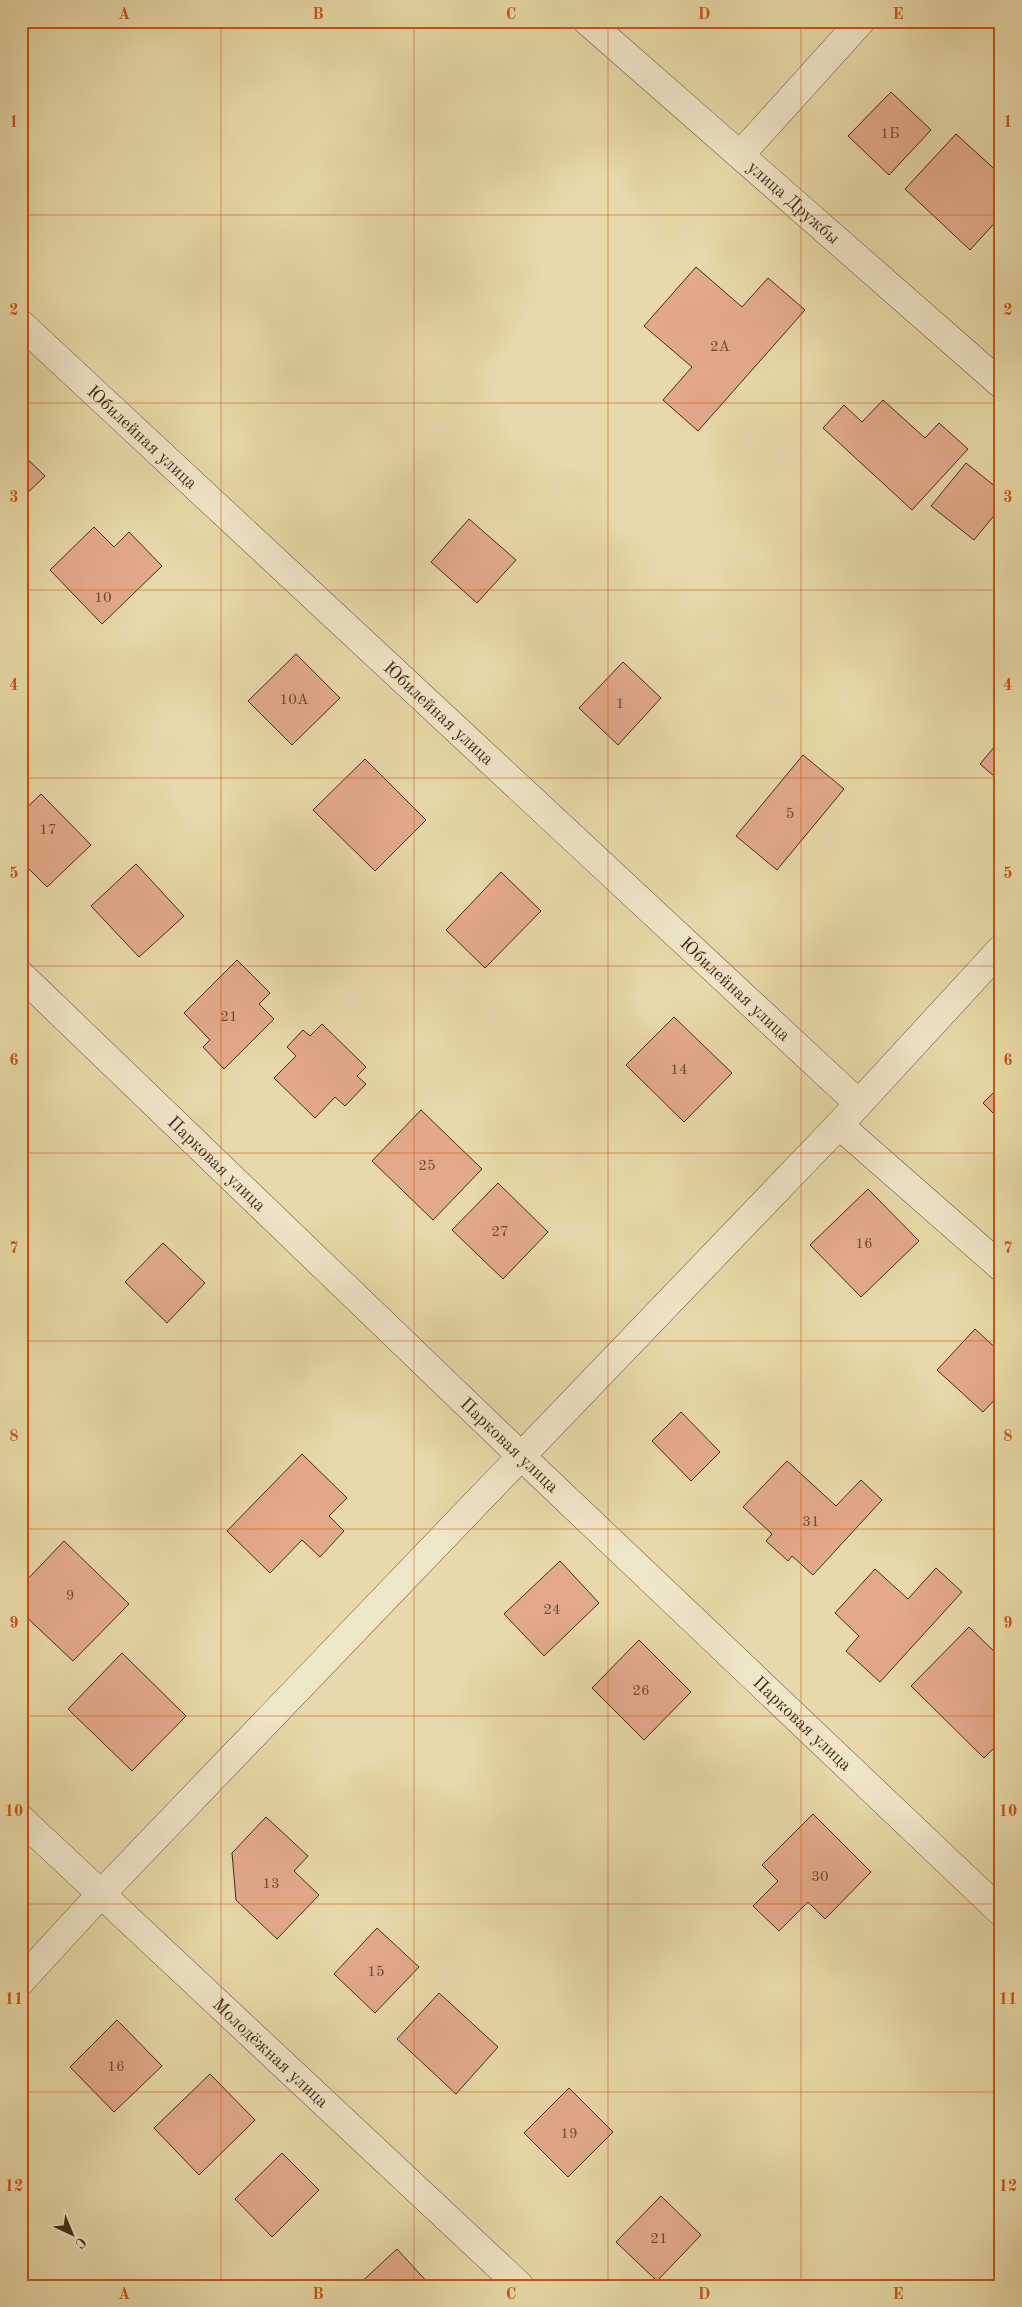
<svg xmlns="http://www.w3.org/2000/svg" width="1022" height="2307" viewBox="0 0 1022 2307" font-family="'Old Standard TT',serif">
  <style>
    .building { fill: #e3aa8a; stroke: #452b17 }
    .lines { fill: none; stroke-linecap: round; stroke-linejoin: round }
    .street-casing { stroke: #6e563c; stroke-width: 29 }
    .street { stroke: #efe6c7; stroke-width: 28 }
    .grid { fill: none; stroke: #d0520e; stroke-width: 1; stroke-opacity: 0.55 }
    .labels { text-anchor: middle; stroke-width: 4; stroke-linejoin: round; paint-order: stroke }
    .number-label { font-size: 15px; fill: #6c4b34 }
    .street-label { font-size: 18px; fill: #452b17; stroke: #efe6c7 }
    .neatline { fill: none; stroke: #d0520e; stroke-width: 2 }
    .grid-label { font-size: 16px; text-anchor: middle; font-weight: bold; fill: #d0520e }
  </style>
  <rect width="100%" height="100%" fill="#e7d9a9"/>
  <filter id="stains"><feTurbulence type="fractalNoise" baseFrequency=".004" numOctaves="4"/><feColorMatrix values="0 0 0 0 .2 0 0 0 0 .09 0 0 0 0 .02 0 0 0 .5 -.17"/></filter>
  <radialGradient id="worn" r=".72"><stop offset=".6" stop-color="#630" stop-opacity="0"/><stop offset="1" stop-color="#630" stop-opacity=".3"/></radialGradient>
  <path class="building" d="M891,92L931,130L889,175L848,136Z
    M956,134L1001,175V216L970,250L905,189Z
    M696,267L742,307L768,278L805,310L698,431L663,400L692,367L644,326Z
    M883,400L925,438L939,423L968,449L912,510L823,428L844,405L862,422Z
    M21,453L45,476L21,499Z
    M966,463L1001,491V507L974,540L931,506Z
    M469,519L516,560L477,603L431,562Z
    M94,527L114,547L129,532L162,566L102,624L50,570Z
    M296,654L340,698L292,745L248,701Z
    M623,662L661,698L618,745L579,708Z
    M1001,739V782L980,764Z
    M803,755L844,789L777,870L736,836Z
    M365,759L426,820L375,871L313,810Z
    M41,794L91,845L47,887L21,861V813Z
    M136,864L184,916L139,957L91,906Z
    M501,872L541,911L485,968L446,930Z
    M237,960L270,993L259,1004L274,1019L224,1069L203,1047L210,1040L184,1013Z
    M674,1017L732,1073L684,1122L626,1065Z
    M322,1024L366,1067L357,1076L366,1084L345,1106L335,1097L315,1118L274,1078L296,1056L287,1047L303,1030L310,1036Z
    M1001,1085V1121L983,1103Z
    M421,1110L482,1169L433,1220L372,1161Z
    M498,1183L548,1232L503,1279L452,1230Z
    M868,1189L919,1241L861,1297L810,1245Z
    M163,1243L205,1283L167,1323L125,1282Z
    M975,1329L1001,1353V1393L983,1412L937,1370Z
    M681,1412L720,1452L691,1481L652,1441Z
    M302,1454L347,1498L329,1516L344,1531L320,1557L302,1540L270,1573L227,1531Z
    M787,1461L836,1506L861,1480L882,1500L813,1575L792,1556L788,1561L766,1541L772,1534L743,1507Z
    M64,1541L129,1604L73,1661L21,1612V1586Z
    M560,1561L599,1603L544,1656L504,1614Z
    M936,1568L962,1592L880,1682L846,1651L859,1636L835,1613L875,1569L908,1599Z
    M969,1627L1001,1658V1741L984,1758L911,1686Z
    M639,1640L691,1692L644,1740L592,1688Z
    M122,1653L186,1716L132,1771L68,1709Z
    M813,1814L871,1872L825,1919L808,1902L779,1931L753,1906L778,1881L762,1865Z
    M266,1817L308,1856L294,1871L319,1895L277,1939L236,1900L232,1853Z
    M377,1928L419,1967L375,2013L334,1974Z
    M439,1993L498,2047L456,2094L397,2039Z
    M117,2020L162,2066L114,2112L70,2067Z
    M210,2074L255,2120L199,2175L154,2128Z
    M569,2088L613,2132L568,2177L524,2133Z
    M282,2153L319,2190L272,2237L235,2199Z
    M661,2196L701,2235L657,2281L616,2242Z
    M397,2249L431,2286H357Z
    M831,2281L836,2286H826Z"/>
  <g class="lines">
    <defs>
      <g id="street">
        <path id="s1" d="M587,21L1001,384"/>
        <path d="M740,155L861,21"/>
        <path id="s2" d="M21,324L858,1103"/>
        <path id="s3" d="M21,975L521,1456L1001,1912"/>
        <path d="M839,1125L1001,1267"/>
        <path id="s4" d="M21,1819L520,2286"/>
        <path d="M21,1981L101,1894L839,1125L1001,949"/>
      </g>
    </defs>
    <use href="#street" class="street-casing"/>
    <use href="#street" class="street"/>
  </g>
  <path class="grid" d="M221,21V2286M414,21V2286M608,21V2286M801,21V2286M21,215H1001M21,403H1001M21,590H1001M21,778H1001M21,966H1001M21,1153H1001M21,1341H1001M21,1529H1001M21,1716H1001M21,1904H1001M21,2092H1001"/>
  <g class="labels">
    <g class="number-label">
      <text x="890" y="138">1Б</text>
      <text x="720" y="351">2А</text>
      <text x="103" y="602">10</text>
      <text x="294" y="704">10А</text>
      <text x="620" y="708">1</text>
      <text x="790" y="818">5</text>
      <text x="48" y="834">17</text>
      <text x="229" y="1021">21</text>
      <text x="679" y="1074">14</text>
      <text x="427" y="1170">25</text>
      <text x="500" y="1236">27</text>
      <text x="864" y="1248">16</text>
      <text x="811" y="1526">31</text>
      <text x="70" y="1600">9</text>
      <text x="552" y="1614">24</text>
      <text x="641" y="1695">26</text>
      <text x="820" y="1881">30</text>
      <text x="271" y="1888">13</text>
      <text x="376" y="1976">15</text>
      <text x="116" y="2071">16</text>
      <text x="569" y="2138">19</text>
      <text x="659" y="2243">21</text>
    </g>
    <g class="street-label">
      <text dy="6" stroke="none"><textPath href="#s1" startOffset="275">улица Дружбы</textPath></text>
      <text dy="6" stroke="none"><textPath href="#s2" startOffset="166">Юбилейная улица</textPath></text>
      <text dy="6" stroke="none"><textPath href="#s2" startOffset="571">Юбилейная улица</textPath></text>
      <text dy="6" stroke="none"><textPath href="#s2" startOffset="976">Юбилейная улица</textPath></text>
      <text dy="6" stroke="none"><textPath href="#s3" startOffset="272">Парковая улица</textPath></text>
      <text dy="6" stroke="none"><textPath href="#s3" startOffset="678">Парковая улица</textPath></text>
      <text dy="6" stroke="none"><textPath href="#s3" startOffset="1082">Парковая улица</textPath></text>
      <text dy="6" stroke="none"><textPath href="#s4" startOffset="342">Молодёжная улица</textPath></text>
    </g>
  </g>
  <rect width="1022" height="2307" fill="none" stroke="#e7d9a9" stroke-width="55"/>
  <g transform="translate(72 2234) rotate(136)" stroke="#efe6c7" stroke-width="4" paint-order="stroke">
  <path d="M0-4L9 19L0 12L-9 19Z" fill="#452b17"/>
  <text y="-8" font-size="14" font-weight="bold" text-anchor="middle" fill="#452b17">С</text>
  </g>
  <rect x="28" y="28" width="966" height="2252" class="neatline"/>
  <g class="grid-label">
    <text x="124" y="19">A</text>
    <text x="318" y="19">B</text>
    <text x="511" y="19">C</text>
    <text x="704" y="19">D</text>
    <text x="898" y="19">E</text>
    <text x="14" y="127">1</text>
    <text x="1008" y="127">1</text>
    <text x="14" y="315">2</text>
    <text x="1008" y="315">2</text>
    <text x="14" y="502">3</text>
    <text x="1008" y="502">3</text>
    <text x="14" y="690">4</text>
    <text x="1008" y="690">4</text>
    <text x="14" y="878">5</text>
    <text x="1008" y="878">5</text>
    <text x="14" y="1065">6</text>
    <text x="1008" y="1065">6</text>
    <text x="14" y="1253">7</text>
    <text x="1008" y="1253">7</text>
    <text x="14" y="1441">8</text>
    <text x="1008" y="1441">8</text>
    <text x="14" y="1628">9</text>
    <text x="1008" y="1628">9</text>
    <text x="14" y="1816">10</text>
    <text x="1008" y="1816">10</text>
    <text x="14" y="2004">11</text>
    <text x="1008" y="2004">11</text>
    <text x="14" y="2191">12</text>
    <text x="1008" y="2191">12</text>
    <text x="124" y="2299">A</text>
    <text x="318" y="2299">B</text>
    <text x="511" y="2299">C</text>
    <text x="704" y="2299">D</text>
    <text x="898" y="2299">E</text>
  </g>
  <rect width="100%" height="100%" filter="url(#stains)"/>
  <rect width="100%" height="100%" fill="url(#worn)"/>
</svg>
